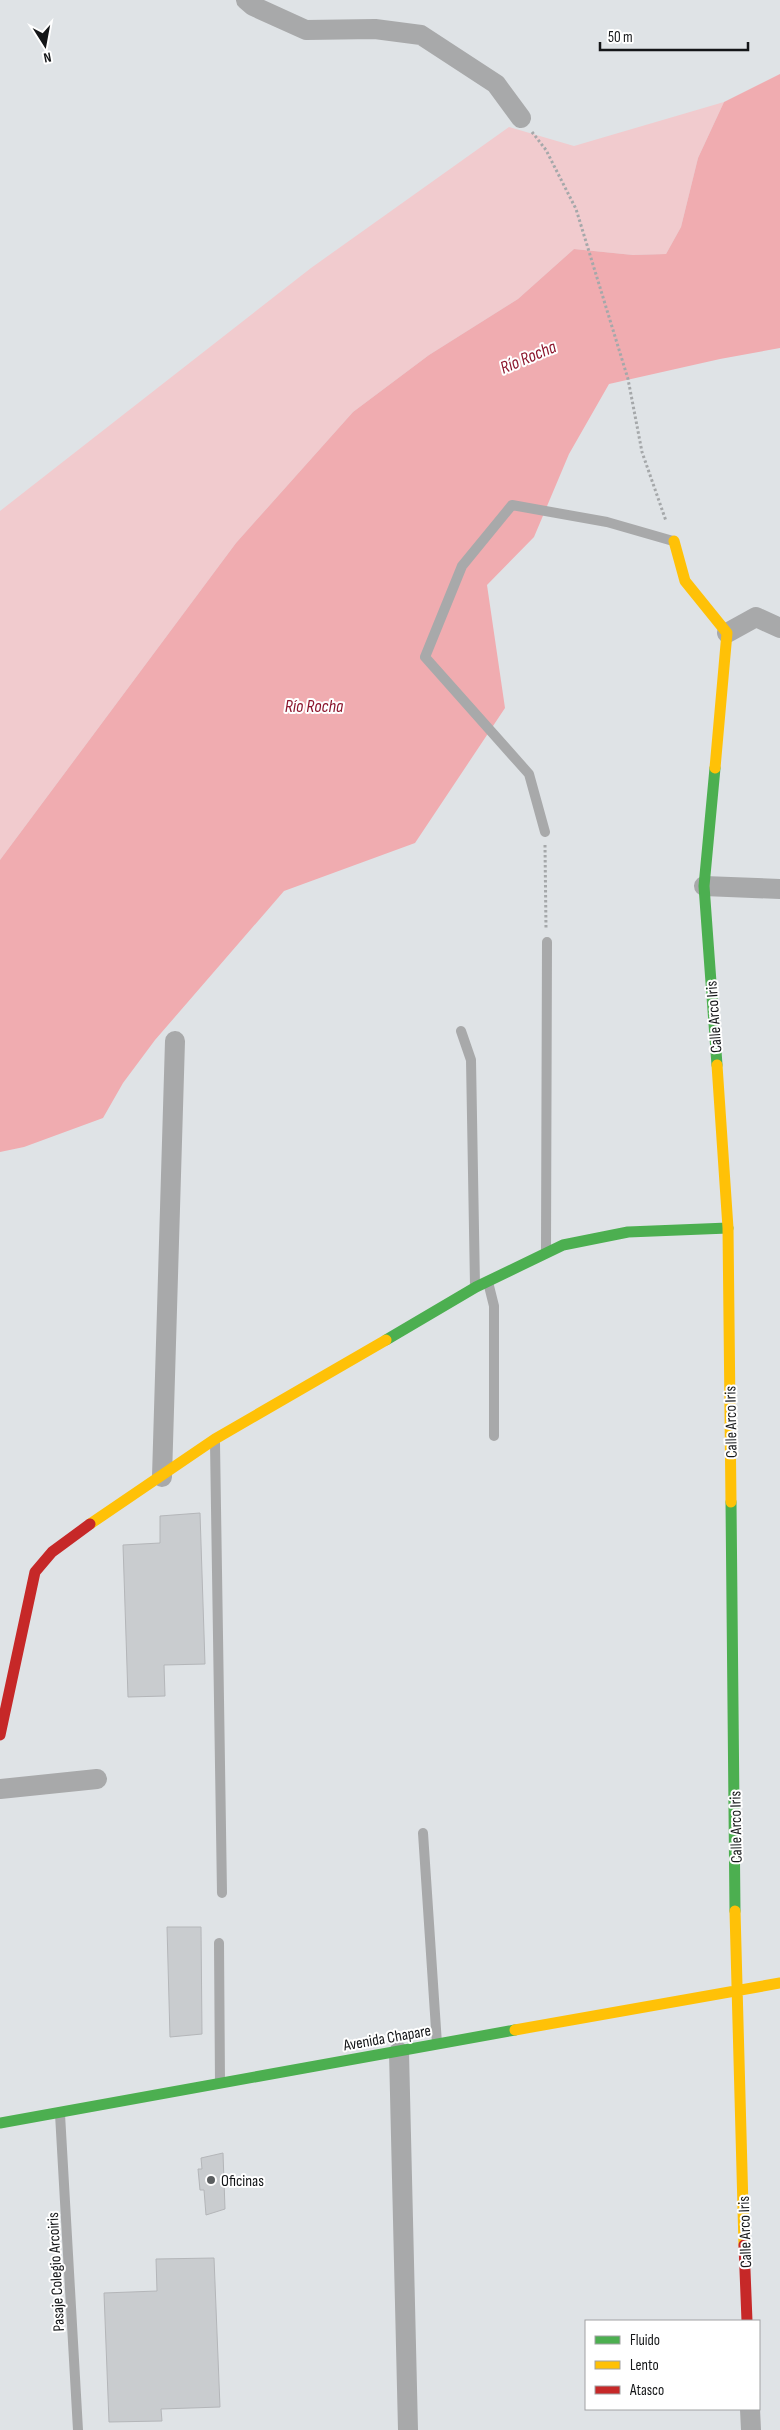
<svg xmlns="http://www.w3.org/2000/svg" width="780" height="2430" viewBox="0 0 780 2430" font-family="'Sofia Sans Condensed',sans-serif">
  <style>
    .green { fill: #f1cbce }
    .water { fill: #f0acb0 }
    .building { fill: #c9cccf; stroke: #b4b6b9 }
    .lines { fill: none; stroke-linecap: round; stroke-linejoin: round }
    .path { stroke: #a5a8aa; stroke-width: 3; stroke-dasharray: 2.5 2.5; stroke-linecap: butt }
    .lane { stroke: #a8a9aa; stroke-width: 10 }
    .street { stroke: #a8a9aa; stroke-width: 20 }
    .fast { stroke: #4caf50; stroke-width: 11 }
    .slow { stroke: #ffc107; stroke-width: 11 }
    .jam { stroke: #c62828; stroke-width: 11 }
    .poi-dot { fill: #5b5e60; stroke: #fff; stroke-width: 2 }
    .labels { text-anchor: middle; stroke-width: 4; stroke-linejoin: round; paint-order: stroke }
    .street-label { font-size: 16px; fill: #141618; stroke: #fff }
    .poi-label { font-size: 16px; fill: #141618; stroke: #fff; text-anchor: start }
    .water-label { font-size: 18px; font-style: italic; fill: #8b152c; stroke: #fff }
  </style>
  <rect width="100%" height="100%" fill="#dfe3e6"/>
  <path class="green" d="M724,102L698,158L681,227L666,254L633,255L574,249L518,299L429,355L353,412L236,543L0,860V511L311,268L509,127L574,146Z"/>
  <path class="water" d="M780,74V348L720,359L609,384L569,454L534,537L487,585L505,708L415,843L284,891L155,1040L123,1083L103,1118L24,1147L0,1152V860L236,543L353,412L429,355L518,299L574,249L633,255L666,254L681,227L698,158L724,102Z"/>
  <path class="building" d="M200,1513L205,1664L164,1665L165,1696L128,1697L123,1545L160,1543V1516Z
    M167,1927H201L202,2034L170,2037Z
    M223,2153L225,2209L206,2215L204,2190H200L198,2169H202L201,2158Z
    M214,2258L220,2407L161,2409L162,2421L109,2422L104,2293L157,2291L156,2259Z"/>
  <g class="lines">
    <path class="path" d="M532,132L546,150L576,209L628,379L642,452L666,521
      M545,845L546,929"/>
    <path class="lane" d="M545,832L529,774L425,657L462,566L512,505L607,522L673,541
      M461,1031L471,1060L475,1286
      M546,1250L547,942
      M488,1282L494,1306V1436
      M215,1443L222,1893
      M423,1833L437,2044
      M219,1943L220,2083
      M60,2114L78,2430"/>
    <path class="street" d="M246,0L253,6L306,30L375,29L421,35L496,84L521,118
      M727,633L756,617L780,628
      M704,886L780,889
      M162,1477L175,1041
      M0,1789L97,1779
      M399,2052L408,2430
      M750,2409L751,2430"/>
    <path class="fast" d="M715,768L704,886L717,1065
      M386,1340L476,1287L563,1245L628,1232L728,1228
      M731,1502L735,1911
      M0,2123L515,2030"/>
    <path class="slow" d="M674,541L685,581L727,633L715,768
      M717,1065L728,1228L731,1502
      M90,1524L215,1439L386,1340
      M735,1911L744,2245
      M515,2030L780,1983"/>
    <path class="jam" d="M0,1735L35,1572L52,1552L90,1524
      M744,2245L747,2321"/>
  </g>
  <circle class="poi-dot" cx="211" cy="2180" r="5"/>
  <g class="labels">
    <g class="street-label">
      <text transform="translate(713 1017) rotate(-94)" y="6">Calle Arco Iris</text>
      <text transform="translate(730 1422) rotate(-91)" y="6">Calle Arco Iris</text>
      <text transform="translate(735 1827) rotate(-91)" y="6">Calle Arco Iris</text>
      <text transform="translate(387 2037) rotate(-10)" y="6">Avenida Chapare</text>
      <text transform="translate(744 2232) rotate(-92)" y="6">Calle Arco Iris</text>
      <text transform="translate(55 2272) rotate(-93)" y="6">Pasaje Colegio Arcoiris</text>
    </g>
    <g class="poi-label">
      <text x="221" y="2186">Oficinas</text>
    </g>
    <g class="water-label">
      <text transform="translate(528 357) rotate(-23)" y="6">Río Rocha</text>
      <text x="314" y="712">Río Rocha</text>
    </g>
  </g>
  <rect x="585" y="2320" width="175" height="90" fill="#ffffff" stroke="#a1a2a3"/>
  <rect x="595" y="2336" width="25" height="8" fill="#4caf50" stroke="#a1a2a3"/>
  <text x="630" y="2345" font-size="15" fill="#141618">Fluido</text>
  <rect x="595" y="2361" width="25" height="8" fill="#ffc107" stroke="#a1a2a3"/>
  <text x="630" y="2370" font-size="15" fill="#141618">Lento</text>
  <rect x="595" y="2386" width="25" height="8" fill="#c62828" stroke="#a1a2a3"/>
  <text x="630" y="2395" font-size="15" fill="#141618">Atasco</text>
  <g transform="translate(45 45) rotate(169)" stroke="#ffffff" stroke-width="4" paint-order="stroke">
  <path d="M0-4L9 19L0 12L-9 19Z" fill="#141618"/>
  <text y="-8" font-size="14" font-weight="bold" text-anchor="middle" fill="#141618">N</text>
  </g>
  <path d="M600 42v8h148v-8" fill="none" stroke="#141618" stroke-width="2.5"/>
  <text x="608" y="42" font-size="15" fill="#141618" stroke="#ffffff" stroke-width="4" paint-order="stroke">50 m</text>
</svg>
